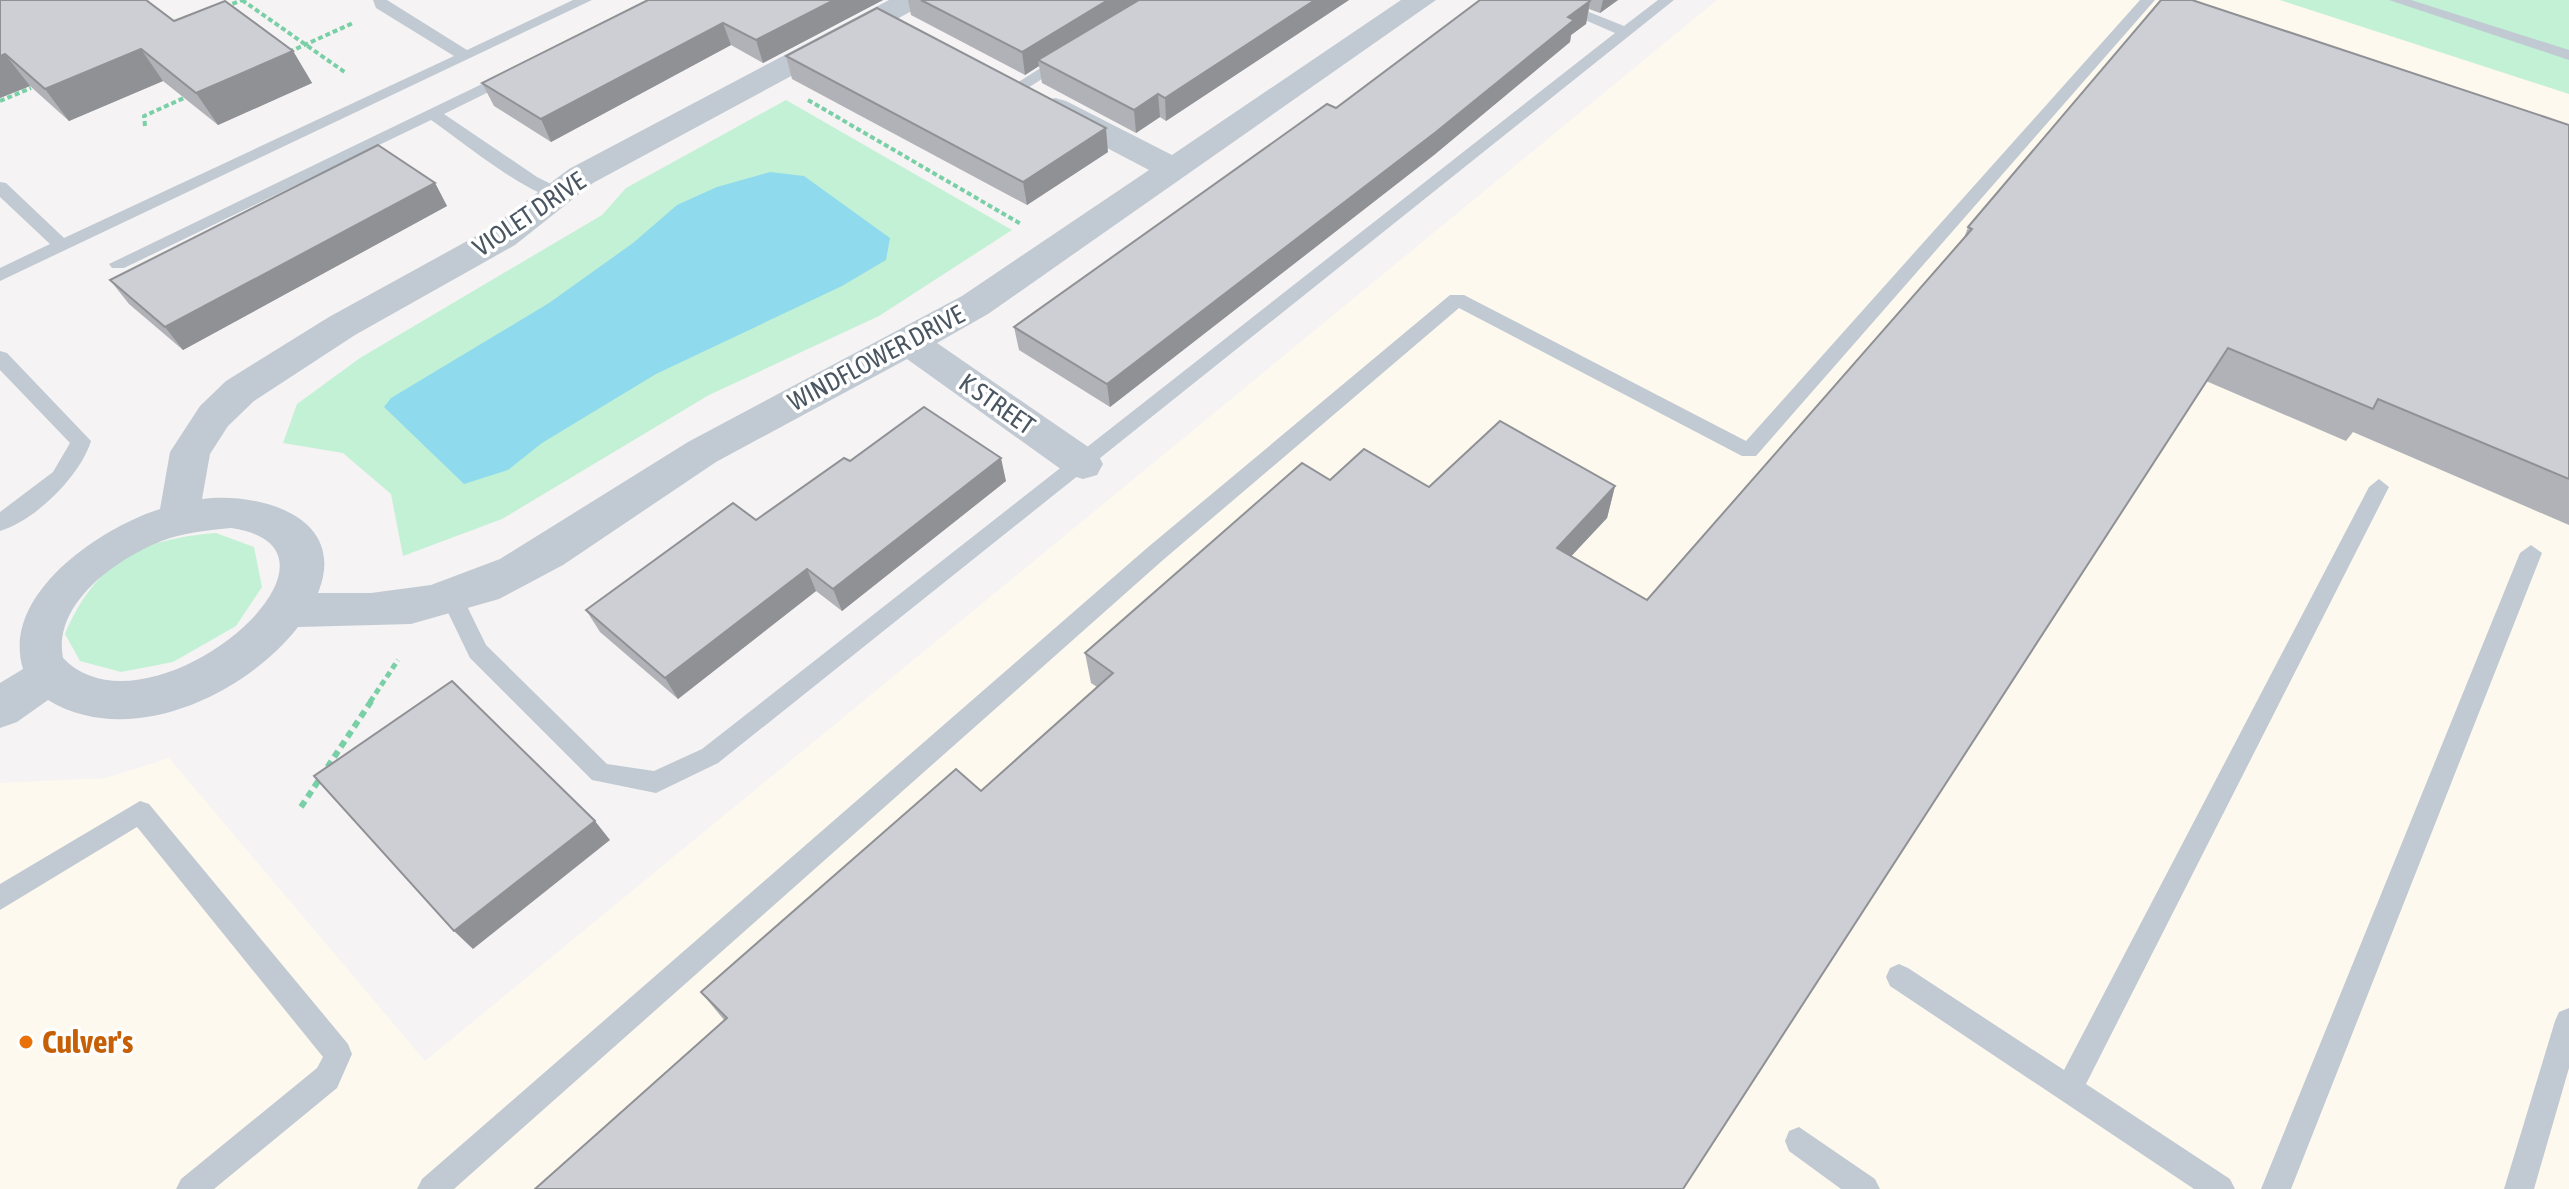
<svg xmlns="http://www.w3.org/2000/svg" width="2569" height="1189" viewBox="0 0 2569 1189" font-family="'Asap Condensed',sans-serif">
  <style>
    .commercial { fill: #fdf9ef }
    .green { fill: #c3f1d5 }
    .water { fill: #90daee }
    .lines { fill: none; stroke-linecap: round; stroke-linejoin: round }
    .path-far2 { stroke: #7ad0a6; stroke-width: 4; stroke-dasharray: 5 3; stroke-linecap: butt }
    .path-far1 { stroke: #7ad0a6; stroke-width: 5; stroke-dasharray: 6 4; stroke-linecap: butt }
    .path { stroke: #7ad0a6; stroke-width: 6; stroke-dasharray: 7 5; stroke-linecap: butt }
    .lane { fill: #c1cad2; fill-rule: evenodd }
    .street { fill: #c1cad2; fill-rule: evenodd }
    .wall { fill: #b0b2b7 }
    .shaded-wall { fill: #909195 }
    .building { fill: #cdcfd5; stroke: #909195; stroke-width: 2 }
    .food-dot { fill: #e8710a; stroke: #fff; stroke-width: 3 }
    .labels { text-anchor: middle; stroke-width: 7; stroke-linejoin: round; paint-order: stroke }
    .street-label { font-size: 26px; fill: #4a5661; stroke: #fff }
    .near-food-label { font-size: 32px; font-weight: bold; fill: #c56008; stroke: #fff; text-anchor: start }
  </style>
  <rect width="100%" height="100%" fill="#f5f3f3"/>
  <path class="commercial" d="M1717,0H2280L2569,94V1189H0V783L106,778L169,758L425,1061Z"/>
  <path class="green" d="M2280,0H2569V94Z
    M786,100L1012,230L879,316L709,395L502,519L403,556L391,494L343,453L283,443L297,404L360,358L602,215L626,188Z
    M216,533L254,547L262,587L236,626L173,662L121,672L80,661L65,634C96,562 139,539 216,533Z"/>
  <path class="water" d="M770,172L804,176L890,238L886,260L842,286L656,374L542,443L508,470L464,484L384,407L391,398L549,303L633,243L677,205L717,187Z"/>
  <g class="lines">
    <path class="path-far2" d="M242,0L346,73
      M225,7L242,0
      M289,52L353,23
      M808,100L1021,224
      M0,101L31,88
      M145,126L144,116L184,98"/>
    <path class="path-far1" d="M370,702L398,660"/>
    <path class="path" d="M301,807L372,700"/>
    <path class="lane" d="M373,0H387L467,50L573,0H592L0,281V268L50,244L0,197V182L6,183L64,238L454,56L376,8Z
      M1539,0H1559L1624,26L1658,0H1674L718,763L656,793L592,780L470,658L441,598L444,592H460L486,645L607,764L654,771L702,749L1615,33Z
      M2140,0H2155L1756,456H1742L1459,308L1163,560L454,1189H417L422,1179L1147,548L1450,295H1464L1746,441Z
      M2389,0H2411L2569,50V60Z
      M1058,57L1072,60L1023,91L1009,88Z
      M509,71L517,76L515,79L444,114L537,177L561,189V197C536,203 455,136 431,120L124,268H112L109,264Z
      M0,351L7,353L91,441C80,476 36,520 0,531V512L53,472L70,443L0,370Z
      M2379,479L2389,487L2086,1084L2230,1179L2235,1189H2194L1890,986L1886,977L1890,968L1899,964L1908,968L2064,1070L2369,487Z
      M2531,545L2542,553L2291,1189H2261L2520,553Z
      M140,801L149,804L348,1044L352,1054L337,1088L214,1189H176L181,1179L317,1068L323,1057L137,827L0,910V884Z
      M2569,1008V1068L2534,1189H2504L2555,1021L2559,1012Z
      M1799,1127L1875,1179L1880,1189H1841L1789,1151L1785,1141L1789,1131Z"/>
    <path class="street" d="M889,0H926L921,6L593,183L515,245L355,335L254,401L228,426L210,454L202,499C259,492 349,516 318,593H371L431,585L500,559L688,442L962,296L1149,170L1044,115L1039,108L1044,101L1055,98L1066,101L1172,155L1401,0H1436L988,314L937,343L1097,453L1103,464L1097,475L1083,479L1069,475L907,359L716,462L563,565L499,599L411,624L298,627C246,694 130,750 48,700L17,722L0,728V683L23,669C0,594 102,527 160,509L170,452L200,406L226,381L329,317L489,229L569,169ZM231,528C380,550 148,747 63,658C52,601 123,554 170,538C190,532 211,530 231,528Z"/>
  </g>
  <path class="wall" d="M0,0L174,21L293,51L312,83L218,125L163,81L69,121L30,86L0,98Z
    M648,0H883L763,63L731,45L551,142L494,106L482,83Z
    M908,0H1349L1166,121L1160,117L1136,133L1042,83L1039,66L1025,75L911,15Z
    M1480,0H1618L1600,13L1589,9L1586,24L1571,35L1570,42L1434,155L1110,407L1019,350L1014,327L1336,108Z
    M786,56L1108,152L1027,205L792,79Z
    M2569,125V525L2353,432L2346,441L2206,381L724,1020L701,992L981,791L1097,687L1091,683L1085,653L1330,480L1429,487L1615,486L1607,518L1571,556L1647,600L1964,238L1968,227Z
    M435,183L447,206L183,350L129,304L110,280Z
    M850,461L1006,481L842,611L816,591L678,699L600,632L586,610L756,520Z"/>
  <path class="shaded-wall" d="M834,0H883L763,63L756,40Z
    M1108,0H1148L1038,60L1039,66L1025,75L1022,52Z
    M1315,0H1349L1166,121L1165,98Z
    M1603,0H1618L1600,13Z
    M1590,1L1586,24L1571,35L1570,42L1434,155L1110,407L1107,384L1568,17Z
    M723,23L731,45L551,142L541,119Z
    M141,49L163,81L69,121L45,89Z
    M293,51L312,83L218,125L196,93Z
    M5,54L30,86L0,98V56Z
    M1158,94L1160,117L1136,133L1134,110Z
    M1106,128L1108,152L1027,205L1023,182Z
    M435,183L447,206L183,350L165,327Z
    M1001,458L1006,481L842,611L833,589Z
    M1615,486L1607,518L1550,579L1557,548Z
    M807,569L816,591L678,699L665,678Z
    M595,821L610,840L473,949L454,931Z"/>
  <path class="building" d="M0,0H146L174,21L225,1L293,51L196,93L141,49L45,89L5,54L0,56Z
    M648,0H834L756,40L723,23L541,119L482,83Z
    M921,0H1108L1022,52Z
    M1139,0H1315L1165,98L1158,94L1134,110L1038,60Z
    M1480,0H1588L1590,1L1568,17L1574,20L1436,132L1107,384L1014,327L1327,104L1336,108Z
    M2161,0H2192L2569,125V479L2378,399L2373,409L2228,348L1683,1189H535L727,1018L701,992L956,769L981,791L1113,673L1085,653L1302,463L1330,480L1364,449L1429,487L1500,421L1615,486L1557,548L1647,600L1972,229L1968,227Z
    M877,8L1106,128L1023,182L786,56Z
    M378,145L435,183L165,327L110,280Z
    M924,407L1001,458L833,589L807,569L665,678L586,610L733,503L756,520L844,458L850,461Z
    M452,681L595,821L454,931L314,776Z"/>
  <circle class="food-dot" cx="26" cy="1042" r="8"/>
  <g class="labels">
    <g class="street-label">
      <text transform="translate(529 214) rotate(-34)" y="9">VIOLET DRIVE</text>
      <text transform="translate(876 358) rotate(-28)" y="9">WINDFLOWER DRIVE</text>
      <text transform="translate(997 404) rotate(35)" y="9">K STREET</text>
    </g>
    <g class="near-food-label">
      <text x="42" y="1053">Culver's</text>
    </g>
  </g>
</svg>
